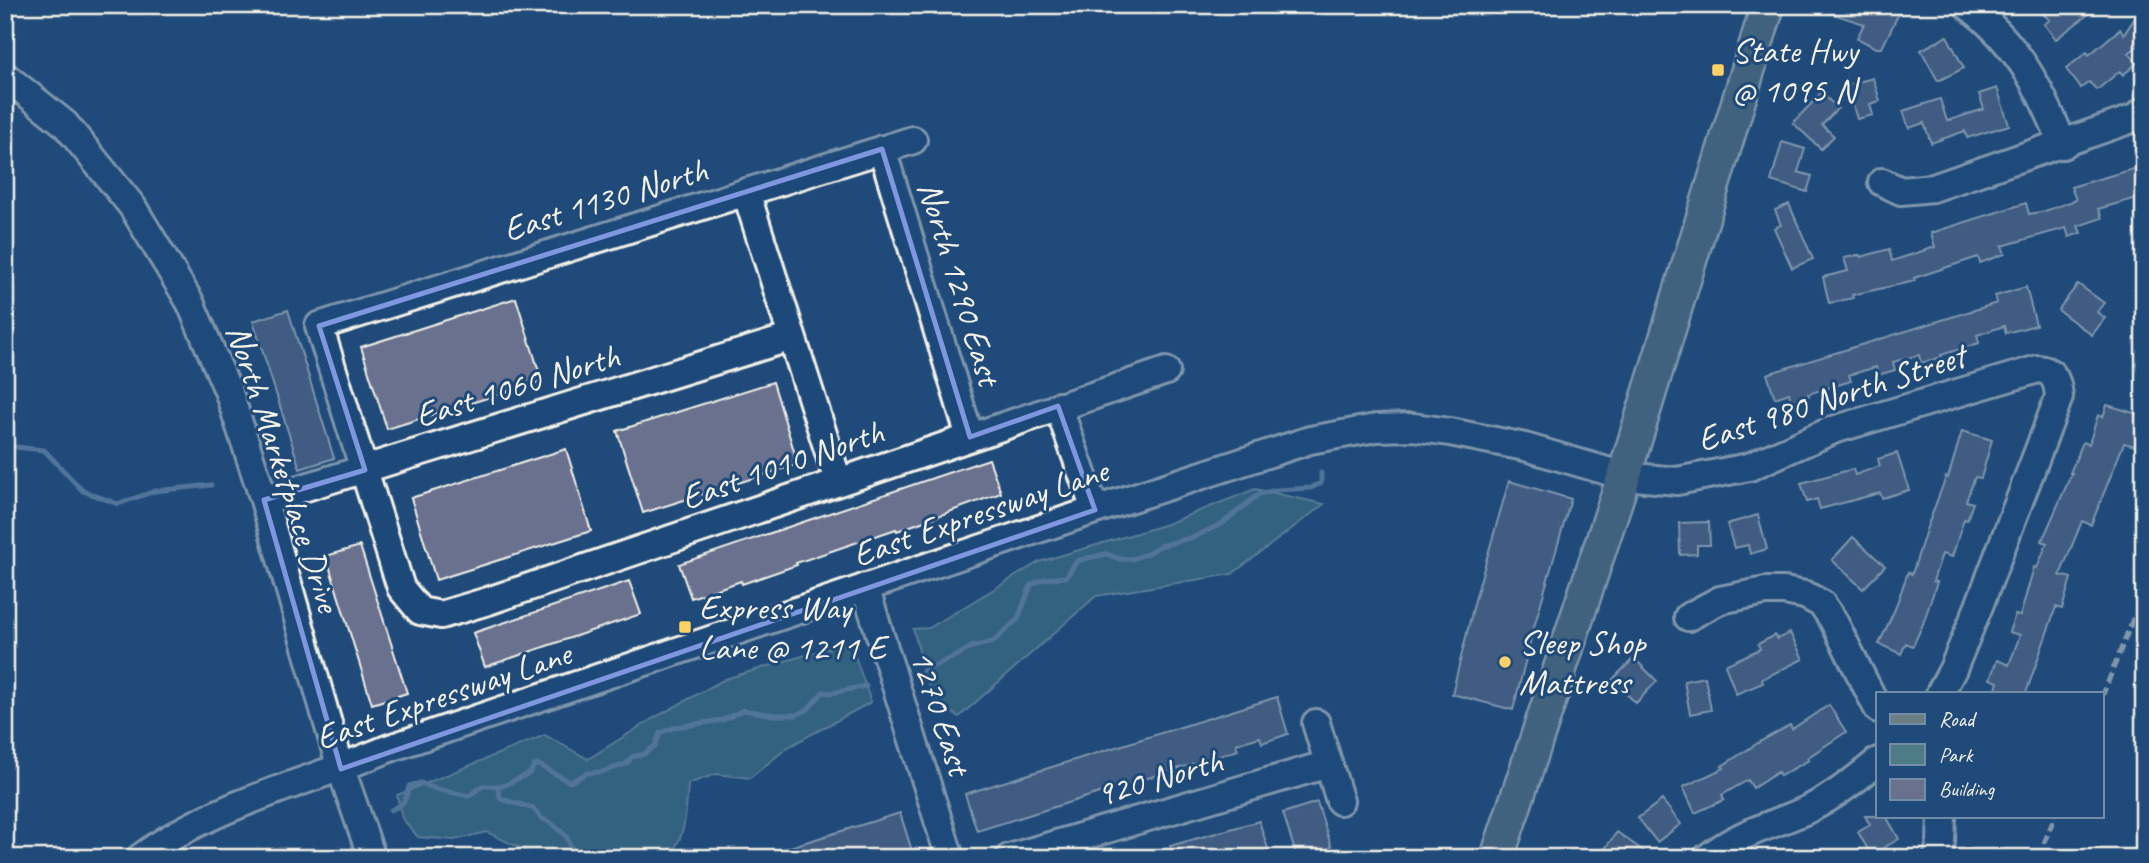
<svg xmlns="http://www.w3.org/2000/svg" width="2149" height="863" viewBox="0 0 2149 863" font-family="Caveat,sans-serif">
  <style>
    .green { fill: #4d7c87; stroke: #a0b6b8; stroke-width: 2 }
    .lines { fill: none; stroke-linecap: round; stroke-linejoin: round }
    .stream { stroke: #8fa8c1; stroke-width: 5 }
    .building { fill: #6a718f; stroke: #f4f1e8; stroke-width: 2 }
    .minor-casing { stroke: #f4f1e8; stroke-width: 32 }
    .major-casing { stroke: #f4f1e8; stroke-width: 37 }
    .minor { stroke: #1f4a7a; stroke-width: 26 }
    .major { stroke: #6c7e84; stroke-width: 32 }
    .rail { stroke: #f4f1e8; stroke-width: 5; stroke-dasharray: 10 5; stroke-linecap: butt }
    .marked { fill: none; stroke: #7e97df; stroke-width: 5; stroke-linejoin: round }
    .poi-dot { fill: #ffd166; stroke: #1f4a7a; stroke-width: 2.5 }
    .labels { text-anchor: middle; stroke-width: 6; stroke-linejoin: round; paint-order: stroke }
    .poi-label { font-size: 35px; fill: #f4f1e8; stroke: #1f4a7a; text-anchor: start }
    .street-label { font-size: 35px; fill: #f4f1e8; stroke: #1f4a7a }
  </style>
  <rect width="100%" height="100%" fill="#1f4a7a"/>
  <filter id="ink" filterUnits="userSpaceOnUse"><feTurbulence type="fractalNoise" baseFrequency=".0143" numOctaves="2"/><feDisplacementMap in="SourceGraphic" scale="14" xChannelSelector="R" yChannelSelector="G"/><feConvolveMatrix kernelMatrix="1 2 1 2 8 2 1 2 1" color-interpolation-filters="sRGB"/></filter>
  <g filter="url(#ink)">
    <path class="green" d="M1255,489L1324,504L1232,574L1096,596L959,717L933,701L913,629L929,628L1039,562L1164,525Z
      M850,642L871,702L788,747L750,778L716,774L688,784C686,809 687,842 665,858H541L487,832L454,840L418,837L402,818L397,795L545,735L588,759L652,719L725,679Z"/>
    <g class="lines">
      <path class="stream" d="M5,446L44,450L83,491L118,504L155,491L211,485
        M923,671L960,654L971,647L993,642L1018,619L1031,585L1044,579L1066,577L1077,561L1084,559L1106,554L1120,559H1132L1149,553L1160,546L1194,537L1223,523L1259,494L1277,490L1311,488L1321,483V473
        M497,787L501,799L533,808L541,818L551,823L566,836L576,858
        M391,810C405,804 406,800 409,786L421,783L436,789L469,796L482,786H503L530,773L534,766L539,765L570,782L587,773L602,772L626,764L632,757L644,754L655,746L660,733L676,727L723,720L743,710L774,715H796L807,710L823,692L832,693L866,686"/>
    </g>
    <path class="building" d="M1815,5H1889L1900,11L1882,48H1876L1857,38L1864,24L1815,8Z
      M2032,5H2085L2090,13L2056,39L2044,24L2050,20Z
      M2144,5V41L2129,53L2137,63L2123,75L2120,71L2097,90L2089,82L2081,88L2066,69L2087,52L2089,55L2120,29L2124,34Z
      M1947,36L1964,68L1938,81L1921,50Z
      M1873,78L1880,101L1870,104L1873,115L1857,119L1847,85Z
      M1997,88L2009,125L1967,138L1965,131L1931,143L1924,123L1909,128L1903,111L1940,99L1947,121L1984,109L1979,94Z
      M1821,93L1838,108L1822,125L1834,136L1821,149L1793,123Z
      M1782,142L1805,149L1798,172L1812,176L1807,192L1771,181Z
      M2137,168L2144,196L2098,209L2102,218L2078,226L2081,233L2069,237L2066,228L2002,246L2005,254L1980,263L1978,257L1914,278L1915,281L1852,295L1853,298L1829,303L1823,277L1848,271L1844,258L1860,255L1861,257L1889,249L1892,261L1935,247L1931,233L2026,203L2029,214L2045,211L2076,200L2071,187Z
      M1789,204L1813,259L1792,268L1774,228L1781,225L1775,210Z
      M2078,284L2104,303L2097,312L2105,318L2092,335L2058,310Z
      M2026,287L2036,325L2006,333L2004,326L1977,335L1979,343L1941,355L1942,357L1921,363L1919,355L1893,362L1895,370L1878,375L1876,367L1849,375L1851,381L1808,394L1809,396L1791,402L1789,393L1775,398L1767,374L1997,303L1995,296Z
      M516,298L542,381L387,429L361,347Z
      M288,310L334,458L300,469L253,321Z
      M773,382L798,464L643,513L617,431Z
      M2107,405L2144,416L2135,446L2124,443L2091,525L2082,521L2060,575L2071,578L2062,609L2056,607L2026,693H2009L1996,689L1998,682L1990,679L1997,660L2009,665L2020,635L2009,632L2015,615L2020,616L2034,567L2037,568L2047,543L2042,541L2072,473H2070L2083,442L2089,444L2098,415L2103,417Z
      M1962,431L1992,440L1981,478L1975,477L1966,501L1973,503L1967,520L1964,519L1952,557L1942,554L1933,581L1937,582L1923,624L1913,646L1906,643L1901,654L1879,644L1895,609L1908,572L1912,574L1926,530L1946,477L1948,478Z
      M566,449L591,531L436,580L411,498Z
      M1897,453L1909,490L1882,498L1880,493L1820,509L1817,499L1807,502L1801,483L1853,469L1855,475L1880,466L1878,459Z
      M989,459L1001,493L897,531L896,529L796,563L797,565L742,584L741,581L691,598L679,564Z
      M1509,481L1571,499L1534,627L1513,710L1452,694L1476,596Z
      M1758,515L1767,549L1750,554L1748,545L1734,548L1727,524Z
      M1709,522L1710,545H1697V554L1680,555L1679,523Z
      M1853,537L1885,566L1863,589L1832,560Z
      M360,546L407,693L372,704L326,556Z
      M629,581L641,614L485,667L473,633Z
      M1790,633L1803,659L1762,679L1763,683L1736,694L1725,665L1760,649L1758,644L1775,635L1777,639Z
      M1634,658L1657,681L1636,703L1612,680Z
      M1705,677L1711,710L1690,714L1684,681Z
      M1277,697L1288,734L1262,743L1260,737L1236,744L1238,750L977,831L965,794Z
      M1829,705L1846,732L1807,758L1809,760L1780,776L1778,772L1753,788L1748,780L1722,795L1724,800L1695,813L1683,787L1724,768L1722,766L1761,741L1790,725L1792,729Z
      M1662,800L1681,824L1657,842L1638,818Z
      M1317,802L1335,858H1297L1283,813Z
      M900,813L912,851L892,858H767V854Z
      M1865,816H1886L1899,839L1871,855L1858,832L1870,825Z
      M1259,821L1271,858H1174L1170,846Z
      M1617,832L1653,858H1598Z"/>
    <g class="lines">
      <defs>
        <path id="minor" d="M1967,5C2018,44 2040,87 2063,145
          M5,76L65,124L132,206L190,302L229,393L264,500L341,769L372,858
          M913,140L319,326L401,588L420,611L441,615L488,601L1166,371
          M882,149L970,437
          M1882,182L1901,191L1933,188L2135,118L2144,111
          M746,192L838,481
          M1058,406L1095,510
          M264,500L792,337
          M865,587L950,858
          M1688,617L1720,600L1766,591H1784L1805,595L1822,604L1833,620L1878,709
          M1316,723L1340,801
          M140,858C212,804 305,784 387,749L1095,510L1310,440L1376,428L1413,427L1450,432L1525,447L1624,476L1677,481L1749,467L1833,430L2038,369C2054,370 2058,382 2059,397L1979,606L1953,669L1940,693
          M1009,858L1328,764
          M1707,858C1743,830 1773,826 1811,808C1836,795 1857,779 1878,761
          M1937,858L1941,843L1942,816"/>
        <path id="major" d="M1497,858L1624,476L1768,5"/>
      </defs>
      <use href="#minor" class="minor-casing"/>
      <use href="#major" class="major-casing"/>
      <use href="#minor" class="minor"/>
      <use href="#major" class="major"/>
      <path class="rail" d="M2102,697L2144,591
        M2038,858L2055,816"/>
    </g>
  </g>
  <path d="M0 0H2149V863H0ZM882,149L970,437L1058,406L1095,510L341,769L264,500L365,470L319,326Z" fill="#1f4a7a" fill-opacity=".55" fill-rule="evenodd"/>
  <path class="marked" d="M882,149L970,437L1058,406L1095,510L341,769L264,500L365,470L319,326Z"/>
  <g class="poi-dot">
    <rect x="1711" y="63" width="14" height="14" rx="3.5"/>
    <rect x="678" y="620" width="14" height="14" rx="3.5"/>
    <circle cx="1505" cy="662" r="7"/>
  </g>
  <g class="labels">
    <g class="poi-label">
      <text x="1732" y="62">State Hwy<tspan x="1732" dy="40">@ 1095 N</tspan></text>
      <text x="699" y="619">Express Way<tspan x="699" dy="40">Lane @ 1211 E</tspan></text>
      <text x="1519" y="654">Sleep Shop<tspan x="1519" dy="40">Mattress</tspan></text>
    </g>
    <g class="street-label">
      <text transform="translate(605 199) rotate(-17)" y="12">East 1130 North</text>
      <text transform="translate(960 283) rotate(73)" y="12">North 1290 East</text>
      <text transform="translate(517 385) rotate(-17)" y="12">East 1060 North</text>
      <text transform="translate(1831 397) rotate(-18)" y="12">East 980 North Street</text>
      <text transform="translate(782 464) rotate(-19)" y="12">East 1010 North</text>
      <text transform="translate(284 468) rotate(72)" y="12">North Marketplace Drive</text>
      <text transform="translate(980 512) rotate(-19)" y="12">East Expressway Lane</text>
      <text transform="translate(443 695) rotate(-19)" y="12">East Expressway Lane</text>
      <text transform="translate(941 712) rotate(72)" y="12">1270 East</text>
      <text transform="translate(1159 777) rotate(-16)" y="12">920 North</text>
    </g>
  </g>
  <rect width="2149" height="863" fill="none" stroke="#1f4a7a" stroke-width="28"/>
  <rect x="14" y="14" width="2121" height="835" fill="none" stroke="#f4f1e8" stroke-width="2.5" filter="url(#ink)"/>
  <rect x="1876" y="692" width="228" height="126" fill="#1f4a7a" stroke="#748da6" stroke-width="2"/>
  <rect x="1890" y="714" width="35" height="10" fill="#6c7e84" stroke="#748da6" stroke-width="2"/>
  <text x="1939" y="726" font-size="21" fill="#f4f1e8">Road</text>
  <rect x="1890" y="744" width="35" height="21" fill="#4d7c87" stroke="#748da6" stroke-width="2"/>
  <text x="1939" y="762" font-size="21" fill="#f4f1e8">Park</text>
  <rect x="1890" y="779" width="35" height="21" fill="#6a718f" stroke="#748da6" stroke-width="2"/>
  <text x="1939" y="796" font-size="21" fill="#f4f1e8">Building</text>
</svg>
